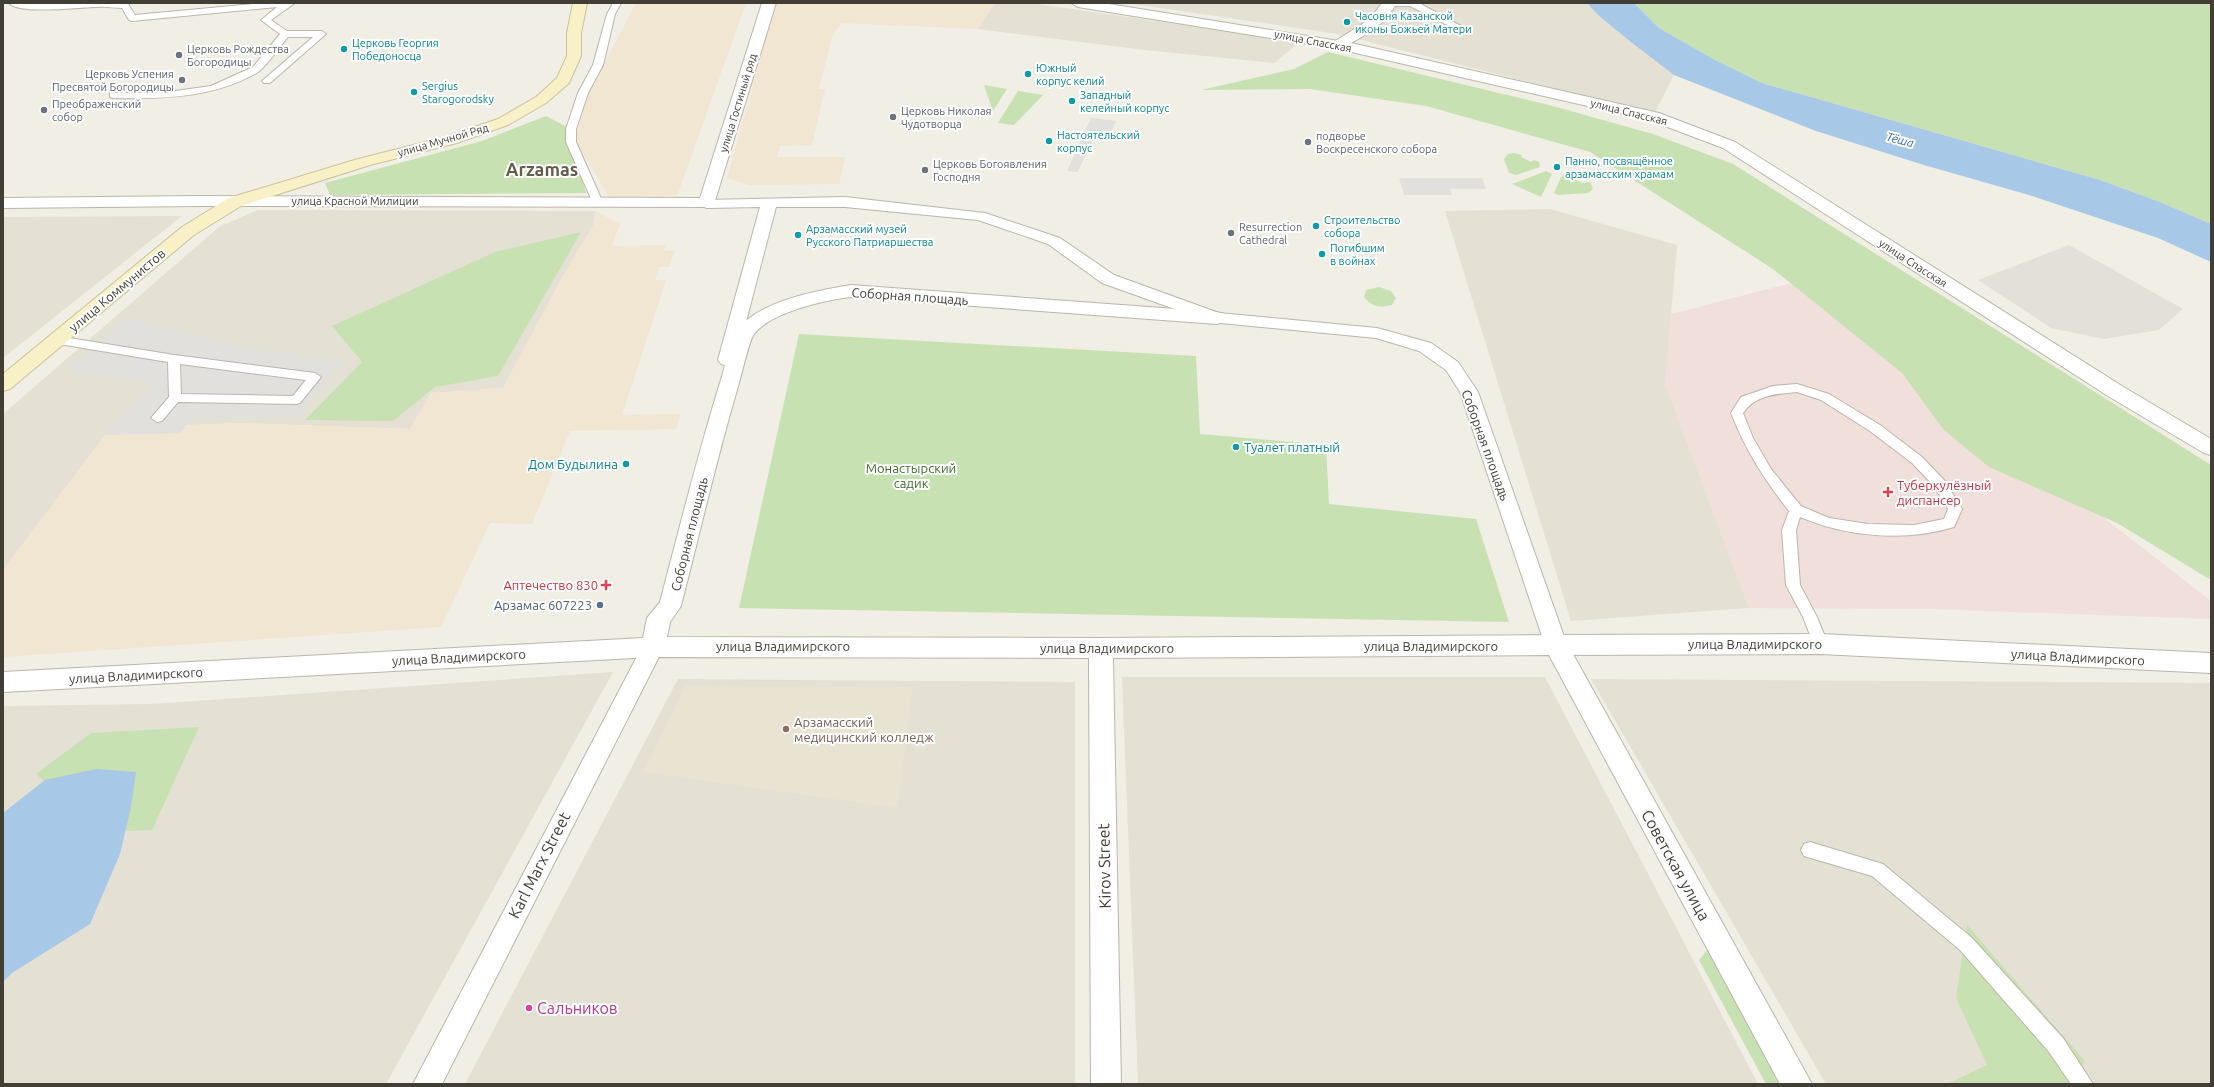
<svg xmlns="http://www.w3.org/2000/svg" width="2214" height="1087" viewBox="0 0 2214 1087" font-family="Ubuntu,sans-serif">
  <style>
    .residential { fill: #e4e0d4 }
    .commercial { fill: #f1e6d2 }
    .industrial { fill: #e3e0da }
    .education { fill: #e8e4d1 }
    .medical { fill: #f0dfda }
    .green { fill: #c8e1b2 }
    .parking { fill: #e2e0dd }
    .water { fill: #a8c8e7 }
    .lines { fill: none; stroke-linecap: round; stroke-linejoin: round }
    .service-casing { stroke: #bbb6a9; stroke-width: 2 }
    .pedestrian-casing { stroke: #bbb6a9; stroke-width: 2 }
    .minor-casing { stroke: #bbb6a9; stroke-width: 2 }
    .tertiary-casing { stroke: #bbb6a9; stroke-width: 2 }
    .secondary-casing { stroke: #cbc299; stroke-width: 2 }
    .service { fill: #fff; fill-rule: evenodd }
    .pedestrian { fill: #fff; fill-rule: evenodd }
    .minor { fill: #fff; fill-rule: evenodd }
    .tertiary { fill: #fff; fill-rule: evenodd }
    .secondary { fill: #f8f1c8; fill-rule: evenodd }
    .culture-dot { fill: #0f9aa8; stroke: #fff; stroke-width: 1.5 }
    .worship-dot { fill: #6b7280; stroke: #fff; stroke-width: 1.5 }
    .health-dot { fill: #e0444e; stroke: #fff; stroke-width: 1.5 }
    .service-dot { fill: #5c6f8a; stroke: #fff; stroke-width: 1.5 }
    .education-dot { fill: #8d6e63; stroke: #fff; stroke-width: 1.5 }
    .hotel-dot { fill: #d1479c; stroke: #fff; stroke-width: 1.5 }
    .labels { text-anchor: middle; stroke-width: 4; stroke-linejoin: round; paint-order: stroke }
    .far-culture-label { font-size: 11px; fill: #0d838f; stroke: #fff; text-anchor: start }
    .far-street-label { font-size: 11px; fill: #423e36; stroke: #fff }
    .far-worship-label { font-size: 11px; fill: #5b616d; stroke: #fff; text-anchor: start }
    .far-water-label { font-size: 12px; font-style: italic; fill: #3b6da2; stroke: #fff }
    .street-label { font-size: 13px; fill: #423e36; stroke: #fff }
    .culture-label { font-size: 13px; fill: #0d838f; stroke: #fff; text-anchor: start }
    .park-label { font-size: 13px; fill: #426d30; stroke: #fff }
    .health-label { font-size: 13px; fill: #be3a42; stroke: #fff; text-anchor: start }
    .service-label { font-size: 13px; fill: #4e5e75; stroke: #fff; text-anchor: end }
    .education-label { font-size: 13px; fill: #785e54; stroke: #fff; text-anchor: start }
    .near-street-label { font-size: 16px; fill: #423e36; stroke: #fff }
    .near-hotel-label { font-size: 16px; fill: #b23c85; stroke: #fff; text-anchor: start }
    .far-town-label { font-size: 18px; font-weight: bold; fill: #645d4e; stroke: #fff }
  </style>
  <rect width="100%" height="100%" fill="#f0eee5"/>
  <path class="residential" d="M995,3H1031L1300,42L1274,63L1145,50L978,29Z
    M1126,3H1587L1598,15L1632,43L1674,75L1654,114L1338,34Z
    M1550,209L1677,245L1665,383L1749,608L1571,621L1445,211Z
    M258,210L595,211L593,226L563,276L503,388L431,393L410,429L238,423L191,425L105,435L3,570V414L219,227Z
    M182,216L3,358V217Z
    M613,672L386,1084H3V706L152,704Z
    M1122,677H1545L1758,1084H1138Z
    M678,679L1075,682V1084H465Z
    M1591,679L2211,683V1084H1826Z"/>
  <path class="commercial" d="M636,3H746L677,196L609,197L575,140L588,95Z
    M776,3H995L978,29L842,23L833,35L823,72L819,89H825L812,145L780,146L777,157H845L839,184L749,185L727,178Z
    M595,211L620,224L612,246L666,245L664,251L675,250L669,267H659L655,280H666L622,415L681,414L676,429L570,431L532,524L490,523L441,627L3,657V570L105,435L191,425L238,423L410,429L431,393L503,388L563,276L593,226Z"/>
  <path class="industrial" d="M2069,245L2183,309L2159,330L2104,339L2051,328L1978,280Z"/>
  <path class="education" d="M685,686L913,687L897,808L643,772Z"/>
  <path class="medical" d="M1799,281L2211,601V619L1932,609L1749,608L1665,383L1671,314Z"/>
  <path class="green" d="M1634,3H2211V224L2160,202L2100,180L1762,83L1715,60L1659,28Z
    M1328,52L1549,105L1653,134L1733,164L2211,465V580L2117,523L1989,467L1944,430L1902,373L1773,269L1590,152L1426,106L1310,89L1201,90L1294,69Z
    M984,85L1007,89L993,111Z
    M1018,91L1043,95L1014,125L998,123Z
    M546,116L571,129V142L586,193L330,195L325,183L482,141Z
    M1514,153L1522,155L1521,157L1531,162L1534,160L1539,162L1540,167L1516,175L1509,173L1504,159L1508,154Z
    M1546,171L1552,174L1541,197L1512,184Z
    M1569,174L1572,176L1573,179L1583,183L1590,182L1593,189L1588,193L1558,195L1554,193L1562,175Z
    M581,232L498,376L435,387L393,421L305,420L362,362L332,326L495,252Z
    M1379,287L1391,291L1396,298L1392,305C1379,308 1372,307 1364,297L1366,290Z
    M799,334L1196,356L1200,434L1326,445L1329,504L1476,519L1509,622L739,608Z
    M199,727L152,830L100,832L36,774L91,733Z
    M1967,925L2084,1060V1084H1947L1987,1065L1956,998Z
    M1712,944L1788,1084H1766L1699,960Z"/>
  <path class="parking" d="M1091,118L1116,121L1111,132L1096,131L1078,172L1067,171Z
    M1399,178H1482L1486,189H1450L1452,195H1404Z
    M126,318L240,347L342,360L298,417L192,419L180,433L105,435L156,384L66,370Z"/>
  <path class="water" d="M1587,3H1634L1659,28L1715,60L1762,83L2100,180L2160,202L2211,224V262L2158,238L2029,195L1924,165L1816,131L1674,75L1632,43L1598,15Z
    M96,769L136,772L131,807L120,854L90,924L12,973L3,982V813L45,780Z"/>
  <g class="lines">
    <defs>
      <path id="service" d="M9,3H125L128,4L135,15L264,3H295L271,20L287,31H322L326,34L270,83H264L262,81L313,37H288C280,46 267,66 258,72C214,98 163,99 113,98L110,97V93H161L211,86L253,67L280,34L261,20L277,7L132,21L129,20L122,8C114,8 105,6 97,7C81,7 19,15 9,3Z
        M613,3H621L615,14L603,65L588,93L576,129V142L603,203L598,206L593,203L566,142V129L578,93L593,65L607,14Z
        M1387,3H1419L1468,30L1461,32L1410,6H1391Z
        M57,336L174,355L315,373L321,377L300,403L296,404L178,402L162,421L157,422L151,418L169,397L168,362L53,343L51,340ZM180,364L306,380L293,396L181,394Z
        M1797,384L1829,394L1880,425L1922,457L1944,480L1962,509L1954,527C1905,542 1847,537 1800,517L1796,530L1800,585L1817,617L1828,644L1825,648L1820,650L1815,648L1803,617L1786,585L1782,530L1789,511C1764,479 1746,451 1731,413L1741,397L1773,386ZM1797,392L1821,400L1870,431L1912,463L1934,486L1948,509L1944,519L1914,525L1868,524L1829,518L1801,506L1771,469L1753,438L1743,413C1755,395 1776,394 1797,392Z
        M1810,842L1883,864L1972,938L2063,1038L2093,1084H2071L2049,1052L1960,950L1872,876L1804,856L1801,850L1804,844Z"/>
      <path id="pedestrian" d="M845,197L985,213L1060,238L1114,275L1219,313L1377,328L1431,343L1458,362L1478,392L1567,645L1564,651L1556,654L1548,651L1545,645L1460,392L1446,370L1419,351L1376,338L1211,322L1102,283L1048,244L978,220L845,207H776L736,360L733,364L727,366L721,364L718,360L760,207L707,208L702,206L699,203L702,200Z
        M656,624L664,627L667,633L664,647L442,1084H413L642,647L648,627Z"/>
      <path id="minor" d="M762,3H776L713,207L201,206L3,208V198L201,196L700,198Z
        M1071,3H1103L1339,41L1346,45L1339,49L1078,7Z
        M1820,634L2211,653V673L1820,654L1556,655L1548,652L1544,645L1548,638L1556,635Z"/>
      <path id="tertiary" d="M1382,3H1396C1387,23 1369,33 1351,43L1659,113L1735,142L2122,386L2211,439V455L2204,453L2108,396L1723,148L1649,120L1334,48L1332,45L1334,42L1370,19Z
        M851,285L1217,312L1224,314L1226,318L1224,322L1217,324L851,297C825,300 771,312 754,334C749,341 742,373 739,383C717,457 700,532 681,606L670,622L667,637L1101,638L1556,635L1564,638L1812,1084H1780L1549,655L1113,658L1121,1084H1091L1089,658L653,657L3,692V672L643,638L647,618L660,602C680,526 699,449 723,373C726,362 731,335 739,327C765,300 815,291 851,285Z"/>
      <path id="secondary" d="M573,3H587L581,33V56L569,83L546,103L508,125L457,143L370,165L241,206L194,235L10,389L3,391V374L182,227L229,198L358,159L445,137L498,119L536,97L557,78L567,56V33Z"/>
    </defs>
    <use href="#service" class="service-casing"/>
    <use href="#pedestrian" class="pedestrian-casing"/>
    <use href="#minor" class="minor-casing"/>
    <use href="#tertiary" class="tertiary-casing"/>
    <use href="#secondary" class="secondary-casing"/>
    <use href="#service" class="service"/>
    <use href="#pedestrian" class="pedestrian"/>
    <use href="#minor" class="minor"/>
    <use href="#tertiary" class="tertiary"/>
    <use href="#secondary" class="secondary"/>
  </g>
  <g class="culture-dot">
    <circle cx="1347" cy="22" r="4"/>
    <circle cx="344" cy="49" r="4"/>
    <circle cx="1028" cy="74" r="4"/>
    <circle cx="414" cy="92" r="4"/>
    <circle cx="1072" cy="101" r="4"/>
    <circle cx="1049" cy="141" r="4"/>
    <circle cx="1557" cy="167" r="4"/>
    <circle cx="1316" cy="226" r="4"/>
    <circle cx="798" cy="235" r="4"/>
    <circle cx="1322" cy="254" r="4"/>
    <circle cx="1236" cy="447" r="4"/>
    <circle cx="626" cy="464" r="4"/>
  </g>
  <g class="worship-dot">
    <circle cx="179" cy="55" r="4"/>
    <circle cx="182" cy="80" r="4"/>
    <circle cx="44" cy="110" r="4"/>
    <circle cx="893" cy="117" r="4"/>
    <circle cx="1308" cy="142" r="4"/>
    <circle cx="925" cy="170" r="4"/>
    <circle cx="1231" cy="233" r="4"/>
  </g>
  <g class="health-dot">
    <path d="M1886 486h4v4h4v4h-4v4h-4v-4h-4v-4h4z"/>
    <path d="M604 579h4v4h4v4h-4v4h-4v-4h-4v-4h4z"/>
  </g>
  <circle class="service-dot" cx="600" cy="605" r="4"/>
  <circle class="education-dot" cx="786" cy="729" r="4"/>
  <circle class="hotel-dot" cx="529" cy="1008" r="4"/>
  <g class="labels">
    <g class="far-culture-label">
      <text x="1355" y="20">Часовня Казанской<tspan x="1355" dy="13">иконы Божьей Матери</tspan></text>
      <text x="352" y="47">Церковь Георгия<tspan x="352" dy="13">Победоносца</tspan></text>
      <text x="1036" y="72">Южный<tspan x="1036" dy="13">корпус келий</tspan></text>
      <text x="422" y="90">Sergius<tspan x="422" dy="13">Starogorodsky</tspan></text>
      <text x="1080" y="99">Западный<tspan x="1080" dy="13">келейный корпус</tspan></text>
      <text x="1057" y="139">Настоятельский<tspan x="1057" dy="13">корпус</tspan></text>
      <text x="1565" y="165">Панно, посвящённое<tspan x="1565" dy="13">арзамасским храмам</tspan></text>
      <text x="1324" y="224">Строительство<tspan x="1324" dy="13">собора</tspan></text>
      <text x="806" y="233">Арзамасский музей<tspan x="806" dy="13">Русского Патриаршества</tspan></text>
      <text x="1330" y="252">Погибшим<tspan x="1330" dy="13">в войнах</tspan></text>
    </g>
    <g class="far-street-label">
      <text transform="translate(1313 41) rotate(11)" y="4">улица Спасская</text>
      <text transform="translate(738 103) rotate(-73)" y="4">улица Гостиный ряд</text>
      <text transform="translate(1629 112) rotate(14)" y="4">улица Спасская</text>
      <text transform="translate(443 140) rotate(-16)" y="4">улица Мучной Ряд</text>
      <text x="355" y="205">улица Красной Милиции</text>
      <text transform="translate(1913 263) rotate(33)" y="4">улица Спасская</text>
    </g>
    <g class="far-worship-label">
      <text x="187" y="53">Церковь Рождества<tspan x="187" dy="13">Богородицы</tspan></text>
      <text x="174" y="78" text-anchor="end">Церковь Успения<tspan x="174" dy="13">Пресвятой Богородицы</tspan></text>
      <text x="52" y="108">Преображенский<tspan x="52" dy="13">собор</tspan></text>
      <text x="901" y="115">Церковь Николая<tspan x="901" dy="13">Чудотворца</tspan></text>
      <text x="1316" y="140">подворье<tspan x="1316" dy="13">Воскресенского собора</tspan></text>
      <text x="933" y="168">Церковь Богоявления<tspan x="933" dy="13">Господня</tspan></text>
      <text x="1239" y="231">Resurrection<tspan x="1239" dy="13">Cathedral</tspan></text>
    </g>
    <g class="far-water-label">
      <text transform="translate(1900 140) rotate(15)" y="4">Тёша</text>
    </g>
    <g class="street-label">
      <text transform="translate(117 290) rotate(-40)" y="5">улица Коммунистов</text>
      <text transform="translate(910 296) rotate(4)" y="5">Соборная площадь</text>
      <text transform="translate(1486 445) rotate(70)" y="5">Соборная площадь</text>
      <text transform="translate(689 534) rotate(-76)" y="5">Соборная площадь</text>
      <text x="1755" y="649">улица Владимирского</text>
      <text x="783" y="651">улица Владимирского</text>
      <text x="1431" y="651">улица Владимирского</text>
      <text x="1107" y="653">улица Владимирского</text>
      <text transform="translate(459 657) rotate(-3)" y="5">улица Владимирского</text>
      <text transform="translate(2078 657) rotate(3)" y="5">улица Владимирского</text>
      <text transform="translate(136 675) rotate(-3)" y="5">улица Владимирского</text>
    </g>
    <g class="culture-label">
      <text x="1244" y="452">Туалет платный</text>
      <text x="618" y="469" text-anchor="end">Дом Будылина</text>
    </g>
    <g class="park-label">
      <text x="911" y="473">Монастырский<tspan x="911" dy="15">садик</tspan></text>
    </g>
    <g class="health-label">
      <text x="1897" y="490">Туберкулёзный<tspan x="1897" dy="15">диспансер</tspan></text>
      <text x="598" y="590" text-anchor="end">Аптечество 830</text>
    </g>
    <g class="service-label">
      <text x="592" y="610">Арзамас 607223</text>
    </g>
    <g class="education-label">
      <text x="794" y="727">Арзамасский<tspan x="794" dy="15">медицинский колледж</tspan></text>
    </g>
    <g class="near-street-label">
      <text transform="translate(539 865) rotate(-63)" y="6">Karl Marx Street</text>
      <text transform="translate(1676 865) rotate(61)" y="6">Советская улица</text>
      <text transform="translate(1104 866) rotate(-91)" y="6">Kirov Street</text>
    </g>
    <g class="near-hotel-label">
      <text x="537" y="1014">Сальников</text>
    </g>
    <g class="far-town-label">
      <text x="542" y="176">Arzamas</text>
    </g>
  </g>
  <rect width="2214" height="1087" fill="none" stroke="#423e36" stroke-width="8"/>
</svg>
